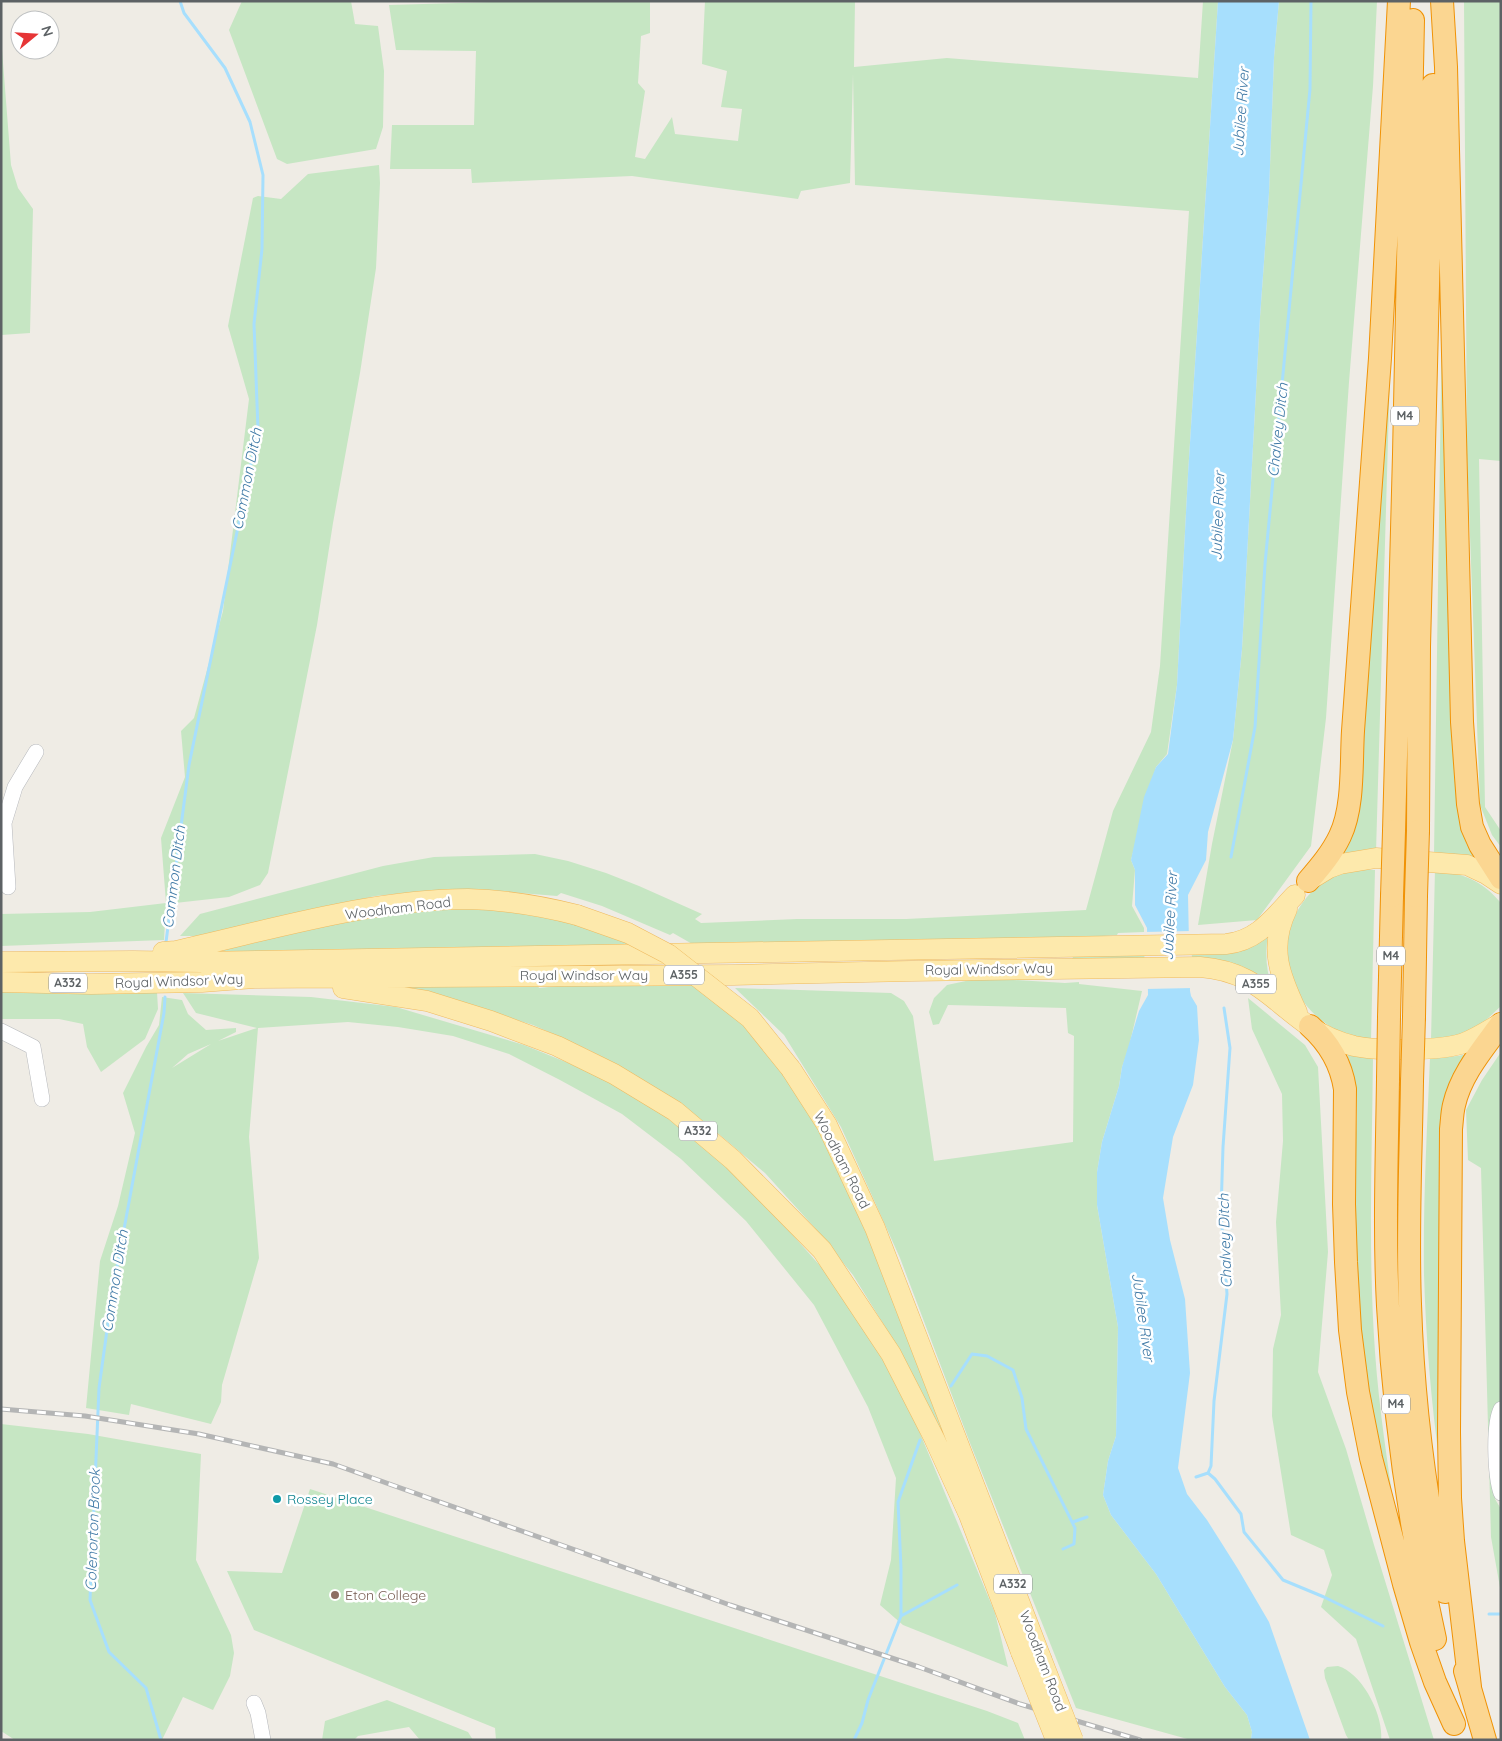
<svg xmlns="http://www.w3.org/2000/svg" width="1502" height="1741" viewBox="0 0 1502 1741" font-family="Quicksand,sans-serif">
  <style>
    .green { fill: #c6e6c3; fill-rule: evenodd }
    .water { fill: #a7dffd }
    .pier { fill: #efece5 }
    .lines { fill: none; stroke-linecap: round; stroke-linejoin: round }
    .stream { stroke: #a7dffd; stroke-width: 3 }
    .minor-casing { stroke: #b6b8bc; stroke-width: 16 }
    .major-casing { stroke: #efba5f; stroke-width: 21 }
    .highway-casing { stroke: #f09205; stroke-width: 24 }
    .minor { stroke: #fff; stroke-width: 15 }
    .major { stroke: #fde9ac; stroke-width: 20 }
    .highway { stroke: #fbd691; stroke-width: 22 }
    .rail-casing { stroke: #b4b5b5; stroke-width: 5 }
    .rail { stroke: #fff; stroke-width: 3; stroke-dasharray: 9; stroke-linecap: butt }
    .major-bridge-casing { stroke: #efba5f; stroke-width: 21; stroke-linecap: butt }
    .highway-bridge-casing { stroke: #f09205; stroke-width: 24; stroke-linecap: butt }
    .major-bridge { stroke: #fde9ac; stroke-width: 20 }
    .highway-bridge { stroke: #fbd691; stroke-width: 22 }
    .culture-dot { fill: #0f9aa8; stroke: #fff; stroke-width: 2 }
    .education-dot { fill: #8d6e63; stroke: #fff; stroke-width: 2 }
    .labels { text-anchor: middle; stroke-width: 5; stroke-linejoin: round; paint-order: stroke }
    .shield { fill: #fff; stroke: #8e9193; stroke-width: 1 }
    .shield-label { font-size: 12px; font-weight: bold; fill: #5d6265 }
    .street-label { font-size: 14px; fill: #5d6265; stroke: #fff }
    .culture-label { font-size: 14px; fill: #0d838f; stroke: #fff; text-anchor: start }
    .education-label { font-size: 14px; fill: #785e54; stroke: #fff; text-anchor: start }
    .water-label { font-size: 15px; font-style: italic; fill: #417ba7; stroke: #fff }
  </style>
  <rect width="100%" height="100%" fill="#efece5"/>
  <path class="green" d="M242,1H351L355,24L378,26L384,71L383,127L376,149L287,164L277,159L229,30Z
    M529,1H650V33L641,36L638,83L645,91L635,157L645,159L672,117L675,134L738,141L742,109L721,107L727,71L702,64L705,1H855L854,67L947,58L1198,78L1203,1H1218L1188,474L1177,685L1167,754L1156,767L1131,860L1135,870L1132,906L1144,928V932L1118,933L1117,935L1051,940L694,945L673,933L670,935L602,906L561,893L557,896L483,890L426,891L375,896L205,936H180L200,914L383,866L434,857L535,854L568,861L606,873L639,886L702,914L695,919L701,923L797,919H906L1086,910L1113,811L1151,732L1160,666L1189,211L855,185L853,74L850,183L801,191L798,199L632,176L472,183L471,169H390L392,125H474L476,51L396,50L389,5Z
    M1279,1H1377L1373,86L1349,382L1326,718L1311,846L1257,920L1198,925L1212,844L1233,740L1242,649L1260,317L1269,193L1274,57Z
    M1464,1H1501V461L1479,459L1485,807L1501,831V847L1492,835L1480,805L1467,455Z
    M1,37L11,165L18,188L33,209L30,333L1,335Z
    M379,165L380,183L376,268L360,373L333,523L317,625L268,873L260,885L229,897L166,904L164,940L1,946V914L90,912L166,903L161,838L185,777L181,731L194,718L223,611L249,399L228,326L253,198L258,196L281,199L308,174Z
    M1443,253L1460,819L1467,845L1478,862L1434,854Z
    M1393,269L1376,852L1335,856Z
    M1361,869L1375,870L1371,1040C1362,1038 1352,1037 1344,1034C1323,1025 1303,1006 1293,985C1291,979 1290,972 1289,966C1288,960 1285,953 1286,948C1289,921 1302,896 1325,881C1337,874 1349,872 1361,869Z
    M1435,869C1463,874 1482,880 1501,903V1006L1484,1022L1455,1038L1431,1040Z
    M396,908H540L642,945L211,955L251,940Z
    M1268,934C1265,953 1266,970 1272,988L1258,979L1071,961L1074,955Z
    M980,978L1065,983L1079,982V984L1142,991L1128,1051L1122,1067L1119,1086L1102,1142L1097,1172V1205L1118,1327L1116,1436L1108,1461L1103,1495L1111,1515L1156,1574L1225,1687L1247,1715L1252,1732L1251,1740H1191L1076,1708L970,1443L900,1258L841,1127L784,1035L735,988L891,993L904,1001L913,1016L934,1161L1073,1142L1074,1036L1068,1033L1066,1008L948,1005L939,1024L933,1025L929,1012L934,998L947,985Z
    M695,981L749,1023L826,1130L982,1518L921,1391L884,1325L853,1275L814,1227L765,1173L708,1125L657,1089L589,1050L533,1025L488,1011L370,983L537,982L539,988L597,982Z
    M1,992H157L158,1009L145,1039L101,1072L87,1047L83,1024L59,1019H1Z
    M183,993L311,997L396,1007L524,1045L625,1086L733,1168L831,1278L902,1390L995,1613L1008,1667L903,1625L880,1605L891,1560L896,1478L868,1407L814,1305L746,1221L681,1159L622,1114L560,1080L509,1054L453,1036L398,1027L348,1022L258,1028L249,1137L259,1258L222,1385L221,1402L211,1424L131,1404L129,1415L86,1408L100,1261L118,1206L135,1133L123,1093L146,1047L159,1025L162,997L182,1000L188,1014L206,1030L236,1028V1032L218,1041L257,1028L196,1013ZM211,1044L172,1068L188,1054Z
    M1248,998L1305,1045L1318,1067L1328,1252L1318,1372L1346,1449L1374,1545L1434,1740H1390L1356,1639L1321,1607L1332,1575L1324,1550L1291,1535L1272,1416L1273,1349L1281,1315L1276,1222L1283,1141L1282,1094L1252,1029Z
    M1501,1052V1402L1494,1408L1492,1449L1495,1499L1501,1509V1593L1491,1537L1481,1168L1468,1160L1466,1110L1482,1080Z
    M1347,1054L1373,1057C1372,1155 1368,1254 1375,1352C1379,1409 1388,1465 1396,1521L1363,1394L1352,1202L1357,1117V1094L1353,1073Z
    M1467,1054L1466,1061L1440,1465C1431,1402 1426,1339 1424,1275C1423,1203 1427,1130 1430,1058L1458,1056Z
    M1,1424L88,1434L201,1454L196,1560L231,1635L234,1653L230,1676L213,1710L183,1697L162,1740H15L1,1731Z
    M310,1489L987,1711L1018,1723L1025,1740H496L495,1728L254,1630L227,1571L282,1573Z
    M1338,1666C1362,1673 1384,1715 1381,1740H1349L1346,1735L1325,1678L1324,1670L1327,1667Z
    M387,1700L468,1732L473,1740H420L409,1727L358,1736L354,1740H322L325,1721Z"/>
  <path class="water" d="M1218,1H1279L1274,57L1269,193L1260,317L1242,649L1233,740L1208,832L1206,860L1188,895L1190,991L1191,996L1197,1006L1199,1040L1193,1085L1173,1137L1163,1198L1170,1240L1185,1299L1190,1373L1178,1468L1187,1494L1207,1520L1238,1569L1269,1622L1310,1740L1251,1739L1252,1732L1247,1715L1225,1687L1156,1574L1111,1515L1103,1495L1108,1461L1116,1436L1118,1327L1097,1205V1172L1102,1142L1119,1086L1122,1067L1139,1011L1148,995L1147,928L1135,905V870L1131,860L1144,797L1156,767L1168,754L1177,685L1188,474Z"/>
  <path class="pier" d="M1191,931L1193,988L1145,989L1144,932Z"/>
  <g class="lines">
    <path class="stream" d="M1231,857L1255,727L1265,564L1310,89L1311,1
      M166,942L189,765L258,430L254,324L262,249L263,175L250,122L225,68L184,13L180,1
      M951,1386L972,1354L987,1356L1013,1370L1022,1398L1026,1429L1075,1528L1074,1544L1063,1549
      M1208,1473L1211,1466L1214,1401L1227,1294L1221,1212L1223,1147L1230,1048L1224,1008
      M1208,1473L1215,1479L1241,1514L1244,1532L1283,1580L1324,1597L1383,1626
      M1196,1477L1208,1473
      M1073,1522L1087,1517
      M1489,1614H1501
      M901,1616L957,1585
      M161,1740L146,1688L109,1652L90,1600L99,1388L112,1294L164,1013L165,997
      M854,1740L862,1723L868,1700L901,1616V1568L898,1502L920,1440"/>
    <defs>
      <path id="minor" d="M8,887L4,823L15,787L36,752
        M1,1031L33,1047L42,1099
        M1501,1409C1493,1425 1495,1475 1501,1493
        M254,1703L258,1713L263,1740"/>
      <path id="major" d="M1311,879L1329,868L1340,864L1376,858L1467,865L1486,874L1501,884
        M1287,909C1268,948 1280,976 1297,1012
        M163,952L176,951C270,930 372,899 468,899C504,900 542,906 577,915
        M1,962L133,961L201,962L1226,944C1258,941 1274,917 1295,895
        M1,982L91,984L202,982L254,978L733,975L911,971L1200,967C1253,971 1269,998 1309,1026C1322,1035 1338,1042 1354,1046C1377,1051 1442,1051 1464,1043C1477,1038 1489,1030 1501,1023
        M343,988L427,1001L491,1021L557,1046L614,1074L675,1111L733,1160L822,1250L891,1354L934,1438L969,1515L1021,1652
        M791,1069L827,1125L875,1228L1041,1658"/>
      <path id="highway" d="M1442,1L1446,67L1462,722L1468,804L1472,827L1480,845L1501,878
        M1394,831L1404,454L1413,20
        M1418,831L1419,647L1433,85
        M1308,881C1320,867 1332,853 1340,836C1354,807 1351,763 1353,731L1380,358L1399,1
        M1389,1017L1392,896
        M1414,1017L1416,896
        M1310,1026C1329,1043 1341,1063 1345,1089L1344,1204L1346,1262L1350,1330L1358,1392L1371,1458L1404,1584L1421,1642L1435,1682L1454,1724
        M1388,1079C1387,1154 1384,1231 1388,1306C1394,1418 1410,1530 1435,1639
        M1412,1081C1411,1155 1407,1229 1410,1304C1413,1400 1425,1497 1445,1592
        M1465,1671L1485,1740
        M1470,1687L1453,1541L1450,1498L1449,1432L1451,1129C1452,1121 1452,1113 1454,1105C1461,1074 1483,1049 1501,1024"/>
    </defs>
    <use href="#minor" class="minor-casing"/>
    <use href="#major" class="major-casing"/>
    <use href="#highway" class="highway-casing"/>
    <use href="#minor" class="minor"/>
    <use href="#major" class="major"/>
    <use href="#highway" class="highway"/>
    <defs>
      <path id="rail" d="M1,1409L85,1416L199,1434L333,1464L730,1605L919,1667L1020,1704L1140,1740"/>
    </defs>
    <use href="#rail" class="rail-casing"/>
    <use href="#rail" class="rail"/>
    <defs>
      <path id="major-bridge" d="M577,915L628,933L668,954L750,1018L791,1069
        M1021,1652L1056,1740
        M1041,1658L1073,1740"/>
      <path id="highway-bridge" d="M1392,896L1394,831
        M1416,896L1418,831
        M1388,1079L1389,1017
        M1412,1081L1414,1017"/>
    </defs>
    <use href="#major-bridge" class="major-bridge-casing"/>
    <use href="#highway-bridge" class="highway-bridge-casing"/>
    <use href="#major-bridge" class="major-bridge"/>
    <use href="#highway-bridge" class="highway-bridge"/>
  </g>
  <circle class="culture-dot" cx="277" cy="1499" r="5"/>
  <circle class="education-dot" cx="335" cy="1595" r="5"/>
  <g class="labels">
    <g class="shield">
      <rect x="1391" y="406.5" width="28" height="19" rx="4"/>
      <rect x="1377" y="946.5" width="28" height="19" rx="4"/>
      <rect x="664" y="965.5" width="40" height="19" rx="4"/>
      <rect x="49" y="973.5" width="38" height="19" rx="4"/>
      <rect x="1236" y="974.5" width="40" height="19" rx="4"/>
      <rect x="679" y="1121.5" width="38" height="19" rx="4"/>
      <rect x="1382" y="1394.5" width="28" height="19" rx="4"/>
      <rect x="994" y="1574.5" width="38" height="19" rx="4"/>
    </g>
    <g class="shield-label">
      <text x="1405" y="420">M4</text>
      <text x="1391" y="960">M4</text>
      <text x="684" y="979">A355</text>
      <text x="68" y="987">A332</text>
      <text x="1256" y="988">A355</text>
      <text x="698" y="1135">A332</text>
      <text x="1396" y="1408">M4</text>
      <text x="1013" y="1588">A332</text>
    </g>
    <g class="street-label">
      <text transform="translate(398 908) rotate(-7)" y="5">Woodham Road</text>
      <text transform="translate(989 969) rotate(-1)" y="5">Royal Windsor Way</text>
      <text x="584" y="980">Royal Windsor Way</text>
      <text transform="translate(179 981) rotate(-2)" y="5">Royal Windsor Way</text>
      <text transform="translate(842 1160) rotate(63)" y="5">Woodham Road</text>
      <text transform="translate(1043 1661) rotate(69)" y="5">Woodham Road</text>
    </g>
    <g class="culture-label">
      <text x="287" y="1504">Rossey Place</text>
    </g>
    <g class="education-label">
      <text x="345" y="1600">Eton College</text>
    </g>
    <g class="water-label">
      <text transform="translate(1241 112) rotate(-86)" y="5">Jubilee River</text>
      <text transform="translate(1278 430) rotate(-84)" y="5">Chalvey Ditch</text>
      <text transform="translate(247 479) rotate(-79)" y="5">Common Ditch</text>
      <text transform="translate(1218 516) rotate(-88)" y="5">Jubilee River</text>
      <text transform="translate(174 877) rotate(-83)" y="5">Common Ditch</text>
      <text transform="translate(1170 916) rotate(-87)" y="5">Jubilee River</text>
      <text transform="translate(1225 1241) rotate(-92)" y="5">Chalvey Ditch</text>
      <text transform="translate(115 1281) rotate(-81)" y="5">Common Ditch</text>
      <text transform="translate(1143 1317) rotate(82)" y="5">Jubilee River</text>
      <text transform="translate(93 1530) rotate(-88)" y="5">Colenorton Brook</text>
    </g>
  </g>
  <rect width="1502" height="1741" fill="none" stroke="#5d6265" stroke-width="5"/>
  <g transform="translate(35 35) rotate(72)"><circle r="24" fill="#ffffff" stroke="#bec0c1"/>
  <path d="M0-4L9 19L0 12L-9 19Z" fill="#e63536"/>
  <text y="-8" font-size="14" font-weight="bold" text-anchor="middle" fill="#5d6265">N</text>
  </g>
</svg>
